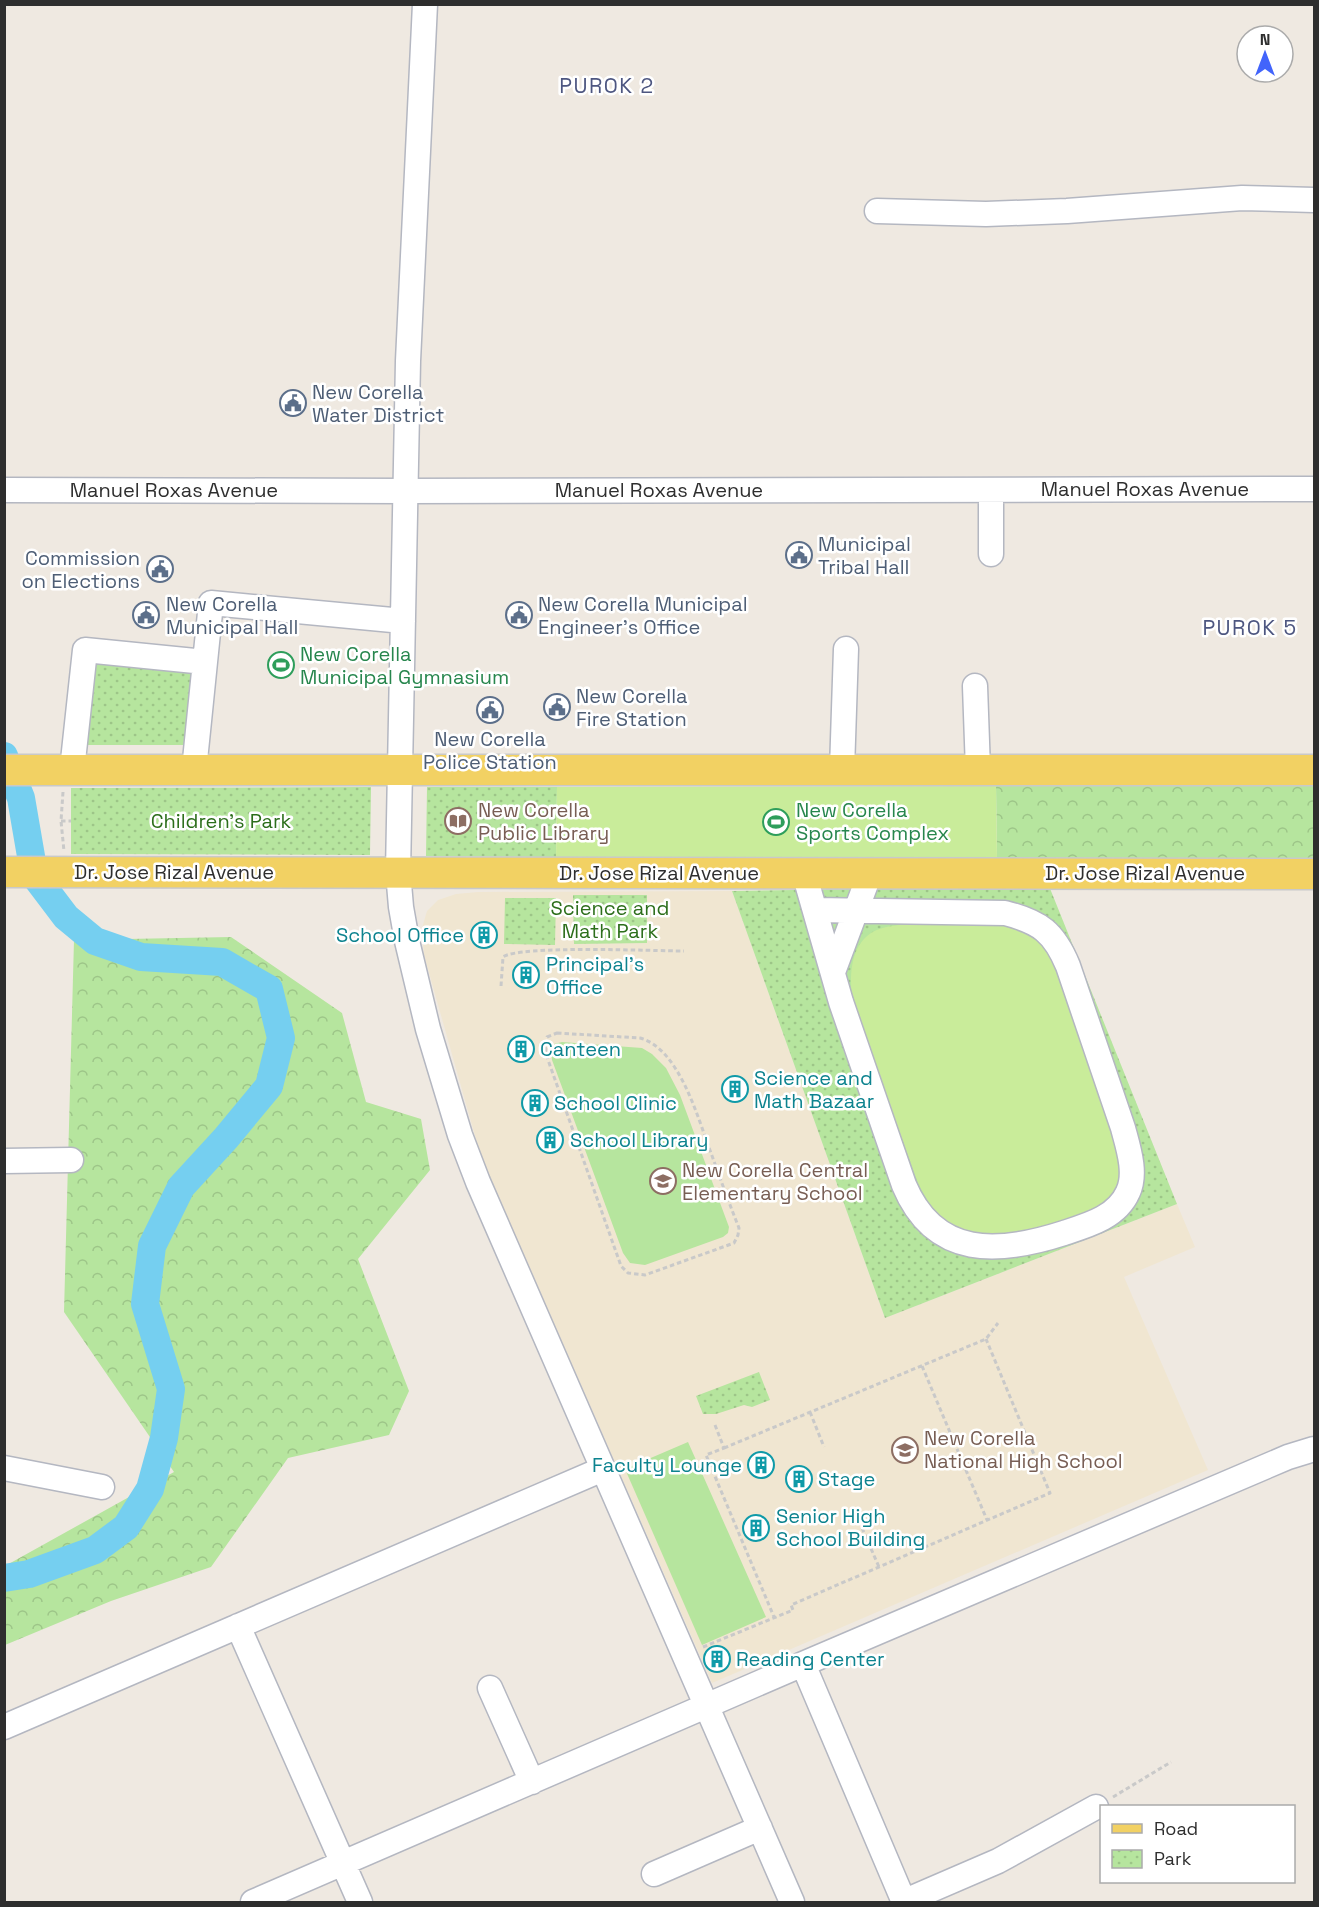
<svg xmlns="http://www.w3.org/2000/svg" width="1319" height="1907" viewBox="0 0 1319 1907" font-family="'Space Grotesk',sans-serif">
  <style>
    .education { fill: #f0e6d1 }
    .grass { fill: #b6e59e }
    .forest { fill: url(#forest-crowns) }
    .park { fill: url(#park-dots) }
    .pitch { fill: #c9ec9a }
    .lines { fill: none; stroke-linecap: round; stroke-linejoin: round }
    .river { stroke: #75cff0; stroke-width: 28 }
    .minor-casing { stroke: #b4b7c1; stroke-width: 27 }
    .major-casing { stroke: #c9c9c9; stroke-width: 33 }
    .path { stroke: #c9c9c9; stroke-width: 3; stroke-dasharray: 4.5 3; stroke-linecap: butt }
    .minor { stroke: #fff; stroke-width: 24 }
    .major { stroke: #f2d163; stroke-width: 30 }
    .labels { text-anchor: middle; stroke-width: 5; stroke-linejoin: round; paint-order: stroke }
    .service-label { font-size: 20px; fill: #4e5e75; stroke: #fff; text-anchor: start }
    .street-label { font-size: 20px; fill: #2e2e2e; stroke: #fff }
    .leisure-label { font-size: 20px; fill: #27864d; stroke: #fff; text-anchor: start }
    .education-label { font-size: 20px; fill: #785e54; stroke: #fff; text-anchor: start }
    .park-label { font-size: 20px; fill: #2c6e1b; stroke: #fff }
    .culture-label { font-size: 20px; fill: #0d838f; stroke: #fff; text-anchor: start }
    .neighbourhood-label { font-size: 21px; letter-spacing: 1.5px; fill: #4d5680; stroke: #fff }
  </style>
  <defs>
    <pattern id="forest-crowns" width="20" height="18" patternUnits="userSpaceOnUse" patternTransform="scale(1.5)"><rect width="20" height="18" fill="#b6e59e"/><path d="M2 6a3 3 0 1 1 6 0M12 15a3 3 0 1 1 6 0" fill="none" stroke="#9dc588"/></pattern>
    <pattern id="park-dots" width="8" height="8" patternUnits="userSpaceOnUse" patternTransform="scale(1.5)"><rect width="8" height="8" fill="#b6e59e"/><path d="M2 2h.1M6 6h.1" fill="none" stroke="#9dc588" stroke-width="1.8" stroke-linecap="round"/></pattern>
  </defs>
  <rect width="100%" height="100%" fill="#efe9e1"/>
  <path class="education" d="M732,891L885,1318L1177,1204L1195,1247L1124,1277L1208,1470L712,1683L481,1157L424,955L422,928L427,911L438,900L456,894L478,892Z"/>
  <path class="grass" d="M562,1042L642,1048L652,1054L666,1068L680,1095L729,1227L728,1233L723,1237L645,1265L630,1263L623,1253L552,1060L551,1049L554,1044Z
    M688,1442L766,1617L702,1645L625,1469Z"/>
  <path class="forest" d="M1314,785V861L997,859L996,786Z
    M231,937L342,1013L366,1102L421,1119L430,1170L358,1259L409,1391L389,1435L288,1458L211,1567L111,1601L5,1645V1566L174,1472L64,1312L74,940Z"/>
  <path class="park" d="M94,661L193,670L186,745H85Z
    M371,787L370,855L71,854V788Z
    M427,787H557L556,857L426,856Z
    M1049,886L1177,1204L885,1318L732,891Z
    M573,895H647V943L574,944Z
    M505,898H556L555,945L504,944Z
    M759,1372L770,1400L752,1407L744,1405L716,1414H703L696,1396Z"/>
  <path class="pitch" d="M996,786L997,859L556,857L557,787Z
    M1008,923L1049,944L1117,1141C1119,1155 1124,1173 1118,1186C1099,1228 999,1244 960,1229C939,1220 928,1203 918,1183L852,1001C850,978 849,948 871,933C892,918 979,923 1008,923Z"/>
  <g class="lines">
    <path class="river" d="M4,756L21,798L32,862L38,880L66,917L95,941L141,957L222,962L269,989L281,1038L269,1086L226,1138L181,1187L152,1246L145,1304L171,1389L164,1438L150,1489L126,1527L95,1550L29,1574L4,1578"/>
    <defs>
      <path id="minor" d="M425,4L408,361L398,872L401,907L407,941L428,1029L460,1135L478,1182L792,1902
        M877,211L986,214L1067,211L1242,198L1314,200
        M4,490L405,491L1314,489
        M991,490V554
        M975,686L978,770
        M72,770L85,650L205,662
        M194,770L211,603L403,621
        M842,770L846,649
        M804,873L841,1002L904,1185C935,1259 999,1254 1064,1233C1089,1225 1117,1217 1128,1192C1137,1173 1128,1147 1123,1128L1068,966C1054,932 1040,922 1005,913L815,910
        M833,972L870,873
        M4,1161L71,1160
        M4,1468L102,1487
        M238,1626L360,1902
        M803,1664L904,1902
        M490,1688L532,1782
        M4,1727L603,1469
        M654,1874L760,1828
        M253,1902L803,1664L1288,1457L1314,1449
        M903,1902L998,1861L1096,1807"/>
      <path id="major" d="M4,770H1314
        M4,872L1314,874"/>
    </defs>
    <use href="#minor" class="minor-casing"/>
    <use href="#major" class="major-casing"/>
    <path class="path" d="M63,792L61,821L64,851
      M61,821H71
      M501,986L503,957C519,945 656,951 684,951
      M557,1033L640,1038C680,1049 698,1119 711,1153C720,1178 729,1203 739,1228L738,1235L734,1243L645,1275L628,1273L621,1266L547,1057L545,1045L547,1037Z
      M922,1366L987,1520
      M810,1412L824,1447
      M715,1425L724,1448L706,1455L774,1617
      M724,1448L986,1339L998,1323
      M862,1528L879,1567
      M703,1647L793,1610L791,1605L1050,1493L986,1339
      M1113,1797L1171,1762"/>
    <use href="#minor" class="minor"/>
    <use href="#major" class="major"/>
  </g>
  <defs>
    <symbol id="civic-ring" viewBox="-11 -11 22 22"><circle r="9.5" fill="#fff" stroke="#5c6f8a" stroke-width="1.5"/><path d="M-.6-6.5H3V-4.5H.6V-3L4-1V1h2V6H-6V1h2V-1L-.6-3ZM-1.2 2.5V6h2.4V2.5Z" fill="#5c6f8a"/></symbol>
    <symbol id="stadium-ring" viewBox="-11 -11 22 22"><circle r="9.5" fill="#fff" stroke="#2e9e5b" stroke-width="1.5"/><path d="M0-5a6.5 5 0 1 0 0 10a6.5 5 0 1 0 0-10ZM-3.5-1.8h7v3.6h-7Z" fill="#2e9e5b"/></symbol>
    <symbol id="library-ring" viewBox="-11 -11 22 22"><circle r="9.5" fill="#fff" stroke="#8d6e63" stroke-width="1.5"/><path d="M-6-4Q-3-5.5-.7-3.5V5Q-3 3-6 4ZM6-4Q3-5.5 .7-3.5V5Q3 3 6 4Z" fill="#8d6e63"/></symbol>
    <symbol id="building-ring" viewBox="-11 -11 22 22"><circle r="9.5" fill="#fff" stroke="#0f9aa8" stroke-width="1.5"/><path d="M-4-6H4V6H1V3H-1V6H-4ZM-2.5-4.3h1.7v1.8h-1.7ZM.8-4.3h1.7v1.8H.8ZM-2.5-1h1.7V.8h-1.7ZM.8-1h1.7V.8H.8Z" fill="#0f9aa8"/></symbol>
    <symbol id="school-ring" viewBox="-11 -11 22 22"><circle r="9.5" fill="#fff" stroke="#8d6e63" stroke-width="1.5"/><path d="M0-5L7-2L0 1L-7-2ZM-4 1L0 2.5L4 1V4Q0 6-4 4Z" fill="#8d6e63"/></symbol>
  </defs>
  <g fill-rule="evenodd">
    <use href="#civic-ring" x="278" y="388" width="30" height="30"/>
    <use href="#civic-ring" x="784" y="540" width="30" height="30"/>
    <use href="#civic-ring" x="145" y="554" width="30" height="30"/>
    <use href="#civic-ring" x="131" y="600" width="30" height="30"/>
    <use href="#civic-ring" x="504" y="600" width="30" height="30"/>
    <use href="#stadium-ring" x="266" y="650" width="30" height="30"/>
    <use href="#civic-ring" x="542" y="692" width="30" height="30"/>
    <use href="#civic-ring" x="475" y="695" width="30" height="30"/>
    <use href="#library-ring" x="443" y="806" width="30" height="30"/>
    <use href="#stadium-ring" x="761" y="807" width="30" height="30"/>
    <use href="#building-ring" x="469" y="920" width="30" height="30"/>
    <use href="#building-ring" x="511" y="960" width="30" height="30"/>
    <use href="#building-ring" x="506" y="1034" width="30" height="30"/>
    <use href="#building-ring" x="720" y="1074" width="30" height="30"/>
    <use href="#building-ring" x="520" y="1088" width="30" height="30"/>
    <use href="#building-ring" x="535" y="1125" width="30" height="30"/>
    <use href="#school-ring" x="648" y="1166" width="30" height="30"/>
    <use href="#school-ring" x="890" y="1435" width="30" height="30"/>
    <use href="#building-ring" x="746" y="1450" width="30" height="30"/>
    <use href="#building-ring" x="784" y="1464" width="30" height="30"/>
    <use href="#building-ring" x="741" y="1513" width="30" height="30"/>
    <use href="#building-ring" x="702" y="1644" width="30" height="30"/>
  </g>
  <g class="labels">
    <g class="service-label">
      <text x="312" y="399">New Corella<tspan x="312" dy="23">Water District</tspan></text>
      <text x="818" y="551">Municipal<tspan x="818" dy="23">Tribal Hall</tspan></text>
      <text x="140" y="565" text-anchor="end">Commission<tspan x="140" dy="23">on Elections</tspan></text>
      <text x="166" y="611">New Corella<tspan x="166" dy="23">Municipal Hall</tspan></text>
      <text x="538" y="611">New Corella Municipal<tspan x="538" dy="23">Engineer's Office</tspan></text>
      <text x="576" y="703">New Corella<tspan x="576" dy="23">Fire Station</tspan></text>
      <text x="490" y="746" text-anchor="middle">New Corella<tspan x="490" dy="23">Police Station</tspan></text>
    </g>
    <g class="street-label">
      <text x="1145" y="496">Manuel Roxas Avenue</text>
      <text x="174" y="497">Manuel Roxas Avenue</text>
      <text x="659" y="497">Manuel Roxas Avenue</text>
      <text x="174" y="879">Dr. Jose Rizal Avenue</text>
      <text x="659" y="880">Dr. Jose Rizal Avenue</text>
      <text x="1145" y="880">Dr. Jose Rizal Avenue</text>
    </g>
    <g class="leisure-label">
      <text x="300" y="661">New Corella<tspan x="300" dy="23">Municipal Gymnasium</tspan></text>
      <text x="796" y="817">New Corella<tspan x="796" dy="23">Sports Complex</tspan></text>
    </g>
    <g class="education-label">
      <text x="478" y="817">New Corella<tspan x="478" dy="23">Public Library</tspan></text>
      <text x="682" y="1177">New Corella Central<tspan x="682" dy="23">Elementary School</tspan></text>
      <text x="924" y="1445">New Corella<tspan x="924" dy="23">National High School</tspan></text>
    </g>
    <g class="park-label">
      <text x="221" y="828">Children's Park</text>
      <text x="610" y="915">Science and<tspan x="610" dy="23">Math Park</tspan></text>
    </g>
    <g class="culture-label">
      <text x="464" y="942" text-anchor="end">School Office</text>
      <text x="546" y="971">Principal's<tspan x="546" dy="23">Office</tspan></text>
      <text x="540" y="1056">Canteen</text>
      <text x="754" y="1085">Science and<tspan x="754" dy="23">Math Bazaar</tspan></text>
      <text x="554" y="1110">School Clinic</text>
      <text x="570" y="1147">School Library</text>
      <text x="742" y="1472" text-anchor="end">Faculty Lounge</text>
      <text x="818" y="1486">Stage</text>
      <text x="776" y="1523">Senior High<tspan x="776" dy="23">School Building</tspan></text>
      <text x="736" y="1666">Reading Center</text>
    </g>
    <g class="neighbourhood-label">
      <text x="607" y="93">PUROK 2</text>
      <text x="1250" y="635">PUROK 5</text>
    </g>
  </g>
  <rect width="1319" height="1907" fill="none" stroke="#2e2e2e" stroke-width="12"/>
  <rect x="1100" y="1805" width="195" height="78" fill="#ffffff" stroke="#ababab" stroke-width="1.5"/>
  <rect x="1112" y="1824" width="30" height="9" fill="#f2d163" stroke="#ababab" stroke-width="1.5"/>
  <text x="1154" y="1835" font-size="18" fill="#2e2e2e">Road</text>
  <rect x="1112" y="1850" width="30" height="18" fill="url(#park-dots)" stroke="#ababab" stroke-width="1.5"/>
  <text x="1154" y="1865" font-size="18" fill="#2e2e2e">Park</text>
  <g transform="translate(1265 54)"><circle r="28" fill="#ffffff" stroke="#ababab" stroke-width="1.5"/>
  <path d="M0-4.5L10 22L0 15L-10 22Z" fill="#4264fb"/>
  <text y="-9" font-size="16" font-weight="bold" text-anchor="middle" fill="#2e2e2e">N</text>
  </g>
</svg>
